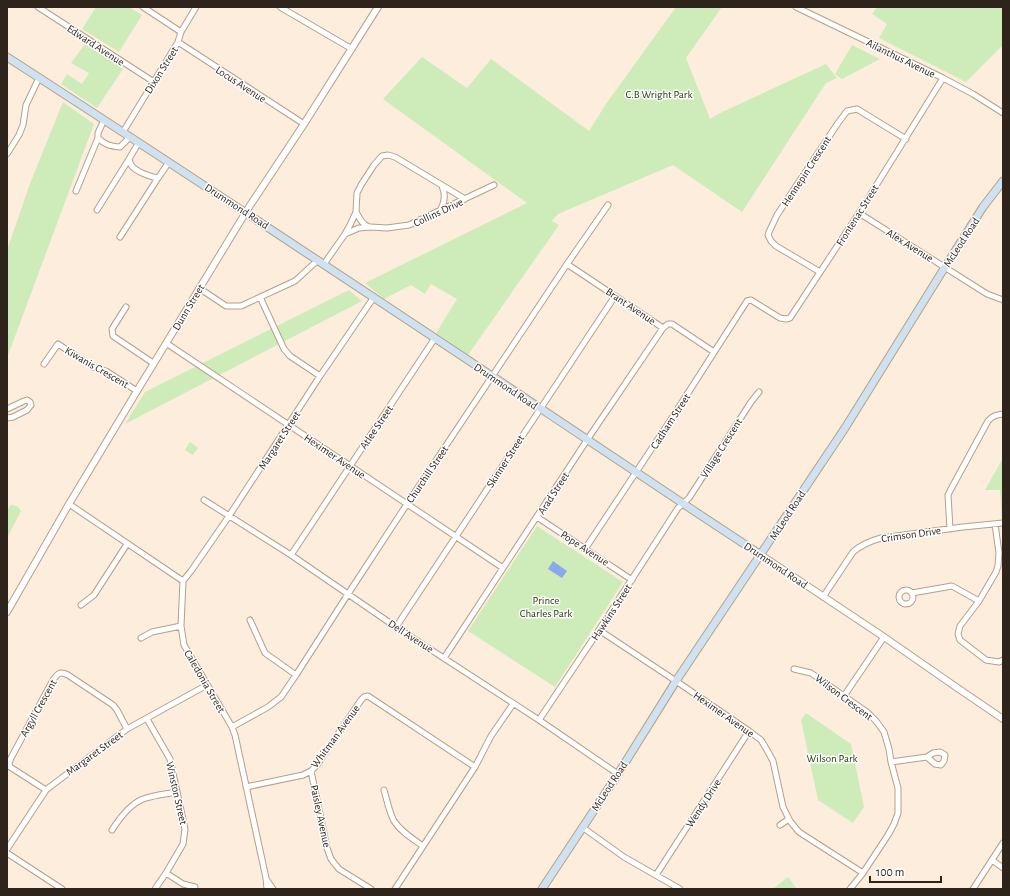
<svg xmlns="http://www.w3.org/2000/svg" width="1010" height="896" viewBox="0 0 1010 896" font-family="'Alegreya Sans',sans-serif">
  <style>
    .green { fill: #cdecb9 }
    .water { fill: #89a9ec }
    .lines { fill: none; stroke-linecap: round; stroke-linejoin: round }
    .minor-casing { stroke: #b89f86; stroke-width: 7 }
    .tertiary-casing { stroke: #b89f86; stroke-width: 8 }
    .secondary-casing { stroke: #b89f86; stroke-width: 9 }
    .minor { stroke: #fff; stroke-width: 5 }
    .tertiary { stroke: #fff; stroke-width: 6 }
    .secondary { stroke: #cee2f1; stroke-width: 7 }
    .labels { text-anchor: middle; stroke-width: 3; stroke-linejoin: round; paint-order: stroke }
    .street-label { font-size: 11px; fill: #2e241b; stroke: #fdfdfd }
    .park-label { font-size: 11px; fill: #233d0b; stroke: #fdfdfd }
  </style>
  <rect width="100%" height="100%" fill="#fdeddd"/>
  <path class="green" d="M96,7H129L142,15L119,52L82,29Z
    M676,7H722L686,58L710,119L720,113L826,64L837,78L826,83L742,212L673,165L558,214L552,221L559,225L468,355L436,333L457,299L431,284L425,294L411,285L384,299L365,283L527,203L383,99L422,57L467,88L491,59L589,131L606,104Z
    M877,7H1003V45L966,82L879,38L887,24L872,14Z
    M85,44L123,69L97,108L61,84L67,74L82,84L89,73L71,63Z
    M852,45L880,59L842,79L835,74Z
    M63,102L94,124L7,358V250L31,181Z
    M349,290L362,301L125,424L145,392Z
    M190,442L198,448L193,455L185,450Z
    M1003,458V518H1002L1000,490H985Z
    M11,505H13L18,507L21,511L7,538V510Z
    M537,526L623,582L555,687L468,631Z
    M806,713L851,744L864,807L853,823L818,800L801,720Z
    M788,877L797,889H773Z"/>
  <path class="water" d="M553,561L567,571L562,578L548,569Z"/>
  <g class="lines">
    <defs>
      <path id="minor" d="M38,7L154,82
        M143,7L181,32
        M280,7L352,49
        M796,7L943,78L973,94L1003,113
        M178,42L304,124
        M104,120L98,133V138C105,145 110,146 120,147L130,137
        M123,132L178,42L181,32L196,7
        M139,142L129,159C130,161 130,163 131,165C136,172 151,177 158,178L169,162
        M7,154L19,135L23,125L26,105L39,78
        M76,191L98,138
        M97,210L129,159
        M356,212C360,219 362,224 369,227
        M439,212C445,203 446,195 442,186
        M859,213L987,294L1003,300
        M345,234L359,228L370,227L387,228L409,225L494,185
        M120,237L158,178
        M324,264L345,234L350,225L356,212L357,193L361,185L374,165L382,156L388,155L395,157L465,199
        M567,264L663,328
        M820,272L776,246L771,241L768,235L769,232L777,215L838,123L847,111L857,109L906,139
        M199,288L226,306H241L295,281L318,260
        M260,297L284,349L290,356L320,376
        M126,307L112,329L113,336L153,363
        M166,343L503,568
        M44,364L58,344L93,367L106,371L137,391
        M7,409L24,401L27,400L30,402L31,405L27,410L13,417L7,418
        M204,500L291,555L396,627L539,720L618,774
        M69,504L183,581
        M537,517L632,580
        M995,524L999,553L998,566L996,572L979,601L960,626L958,634L960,640L986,660L999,662L1003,660
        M950,529L948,495L951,489L988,421C992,416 996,415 1003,414
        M585,549L670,421L747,301L751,300L780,318L786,319L790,318L859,213L943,78
        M291,555L435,338
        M183,581L191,571L229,516L320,376L374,297
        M183,581L181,626L184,645L232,727L235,735L266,878L267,889
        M899 597a7 7 0 1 1 14 0a7 7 0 1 1-14 0Z
        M912,593L952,586L979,601
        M823,597L853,552C861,545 870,541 881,538L963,527L1003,523
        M81,605L94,595L127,544
        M250,620L265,653L296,675
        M396,627L615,296
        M599,630L676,681L749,731L761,740L767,750L773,761L783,807L790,821L799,832L863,873
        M141,638L152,632L181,626
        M444,658L587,440L663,328L668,324H672L714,352
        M794,669L811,673L867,712L876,721L884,732L889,749L891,762L898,788V813L894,824L888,835L863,873L850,889
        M844,696L884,637
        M147,719L170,759L185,829L183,844L166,873L155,889
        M539,720L599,630L678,508L689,498L751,402L759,392
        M232,727L268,707L281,697L296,675L348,594L407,504L567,264L608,205
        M891,762L927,757L935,764L941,765L944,761L945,755L940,752L933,753L927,757
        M311,771L327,848L331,859L339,869L371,889
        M246,787L303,775L311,771L317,765L361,700L364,697L368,696L475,767
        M46,790L10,767L9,763L11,758L53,680C58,673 60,671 68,675L113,705L117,710L127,729
        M384,790C387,800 389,812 394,821C401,832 413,839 423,846
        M780,825L789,819
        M582,827L624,857L680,889
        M112,830C119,819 130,804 143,799C154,795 166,794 177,792
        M7,849L46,790L51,786L127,729L207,685
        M7,853L62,889
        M992,860L1003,868
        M166,873L183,884L195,887
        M656,875L749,731
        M266,879L273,889
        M395,889L475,767L491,736L513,704
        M973,889L1003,843"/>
      <path id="tertiary" d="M761,555L884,637L956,687L1003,719
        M7,612L69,504L137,391L249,207L304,124L378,7"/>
      <path id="secondary" d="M7,57C170,162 331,269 492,376C582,436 671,496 761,555
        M542,889L618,774L676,681L845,428L945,267L983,207L1003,181"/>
    </defs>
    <use href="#minor" class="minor-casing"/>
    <use href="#tertiary" class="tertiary-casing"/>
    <use href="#secondary" class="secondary-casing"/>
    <use href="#minor" class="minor"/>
    <use href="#tertiary" class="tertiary"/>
    <use href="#secondary" class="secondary"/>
  </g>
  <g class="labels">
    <g class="street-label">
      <text transform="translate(96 45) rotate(33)" y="4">Edward Avenue</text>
      <text transform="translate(901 58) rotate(26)" y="4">Ailanthus Avenue</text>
      <text transform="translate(161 70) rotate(-58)" y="4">Dixon Street</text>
      <text transform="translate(241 84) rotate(33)" y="4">Locus Avenue</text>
      <text transform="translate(806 171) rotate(-57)" y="4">Hennepin Crescent</text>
      <text transform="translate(237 206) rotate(33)" y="4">Drummond Road</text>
      <text transform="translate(438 212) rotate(-25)" y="4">Collins Drive</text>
      <text transform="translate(857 215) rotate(-58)" y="4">Frontenac Street</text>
      <text transform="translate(961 242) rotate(-57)" y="4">McLeod Road</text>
      <text transform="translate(910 245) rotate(32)" y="4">Alex Avenue</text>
      <text transform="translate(631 306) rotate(34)" y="4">Brant Avenue</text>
      <text transform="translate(188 307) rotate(-59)" y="4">Dunn Street</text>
      <text transform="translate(97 367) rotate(30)" y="4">Kiwanis Crescent</text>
      <text transform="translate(506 386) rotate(34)" y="4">Drummond Road</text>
      <text transform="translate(670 421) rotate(-57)" y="4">Cadham Street</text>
      <text transform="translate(376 427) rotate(-56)" y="4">Atlee Street</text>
      <text transform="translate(279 440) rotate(-57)" y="4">Margaret Street</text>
      <text transform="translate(721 448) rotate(-58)" y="4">Village Crescent</text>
      <text transform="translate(335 456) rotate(34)" y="4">Heximer Avenue</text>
      <text transform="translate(505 461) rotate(-57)" y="4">Skinner Street</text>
      <text transform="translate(427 474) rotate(-56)" y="4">Churchill Street</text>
      <text transform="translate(553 493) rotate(-57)" y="4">Arad Street</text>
      <text transform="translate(787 515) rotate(-57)" y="4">McLeod Road</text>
      <text transform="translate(911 534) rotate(-8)" y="4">Crimson Drive</text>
      <text transform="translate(585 548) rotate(33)" y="4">Pope Avenue</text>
      <text transform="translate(776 565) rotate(34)" y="4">Drummond Road</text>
      <text transform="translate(611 612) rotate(-57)" y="4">Hawkins Street</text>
      <text transform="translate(411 636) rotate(33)" y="4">Dell Avenue</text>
      <text transform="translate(205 681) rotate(60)" y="4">Caledonia Street</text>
      <text transform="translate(844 697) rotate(37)" y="4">Wilson Crescent</text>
      <text transform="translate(38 708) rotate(-61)" y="4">Argyll Crescent</text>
      <text transform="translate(724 714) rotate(35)" y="4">Heximer Avenue</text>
      <text transform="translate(335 736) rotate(-54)" y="4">Whitman Avenue</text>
      <text transform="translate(94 753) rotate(-36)" y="4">Margaret Street</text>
      <text transform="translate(609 786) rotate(-57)" y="4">McLeod Road</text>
      <text transform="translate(177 793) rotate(77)" y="4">Winston Street</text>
      <text transform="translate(703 803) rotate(-57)" y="4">Wendy Drive</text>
      <text transform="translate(321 816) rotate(78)" y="4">Paisley Avenue</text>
    </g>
    <g class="park-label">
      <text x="659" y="98">C.B Wright Park</text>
      <text x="546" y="604">Prince<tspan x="546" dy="13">Charles Park</tspan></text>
      <text x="832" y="762">Wilson Park</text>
    </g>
  </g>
  <rect width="1010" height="896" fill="none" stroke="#2e241b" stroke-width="16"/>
  <path d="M870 876v6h71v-6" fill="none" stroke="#2e241b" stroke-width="2"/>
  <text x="876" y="876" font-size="12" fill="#2e241b" stroke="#fdfdfd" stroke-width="3" paint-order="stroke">100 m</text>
</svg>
